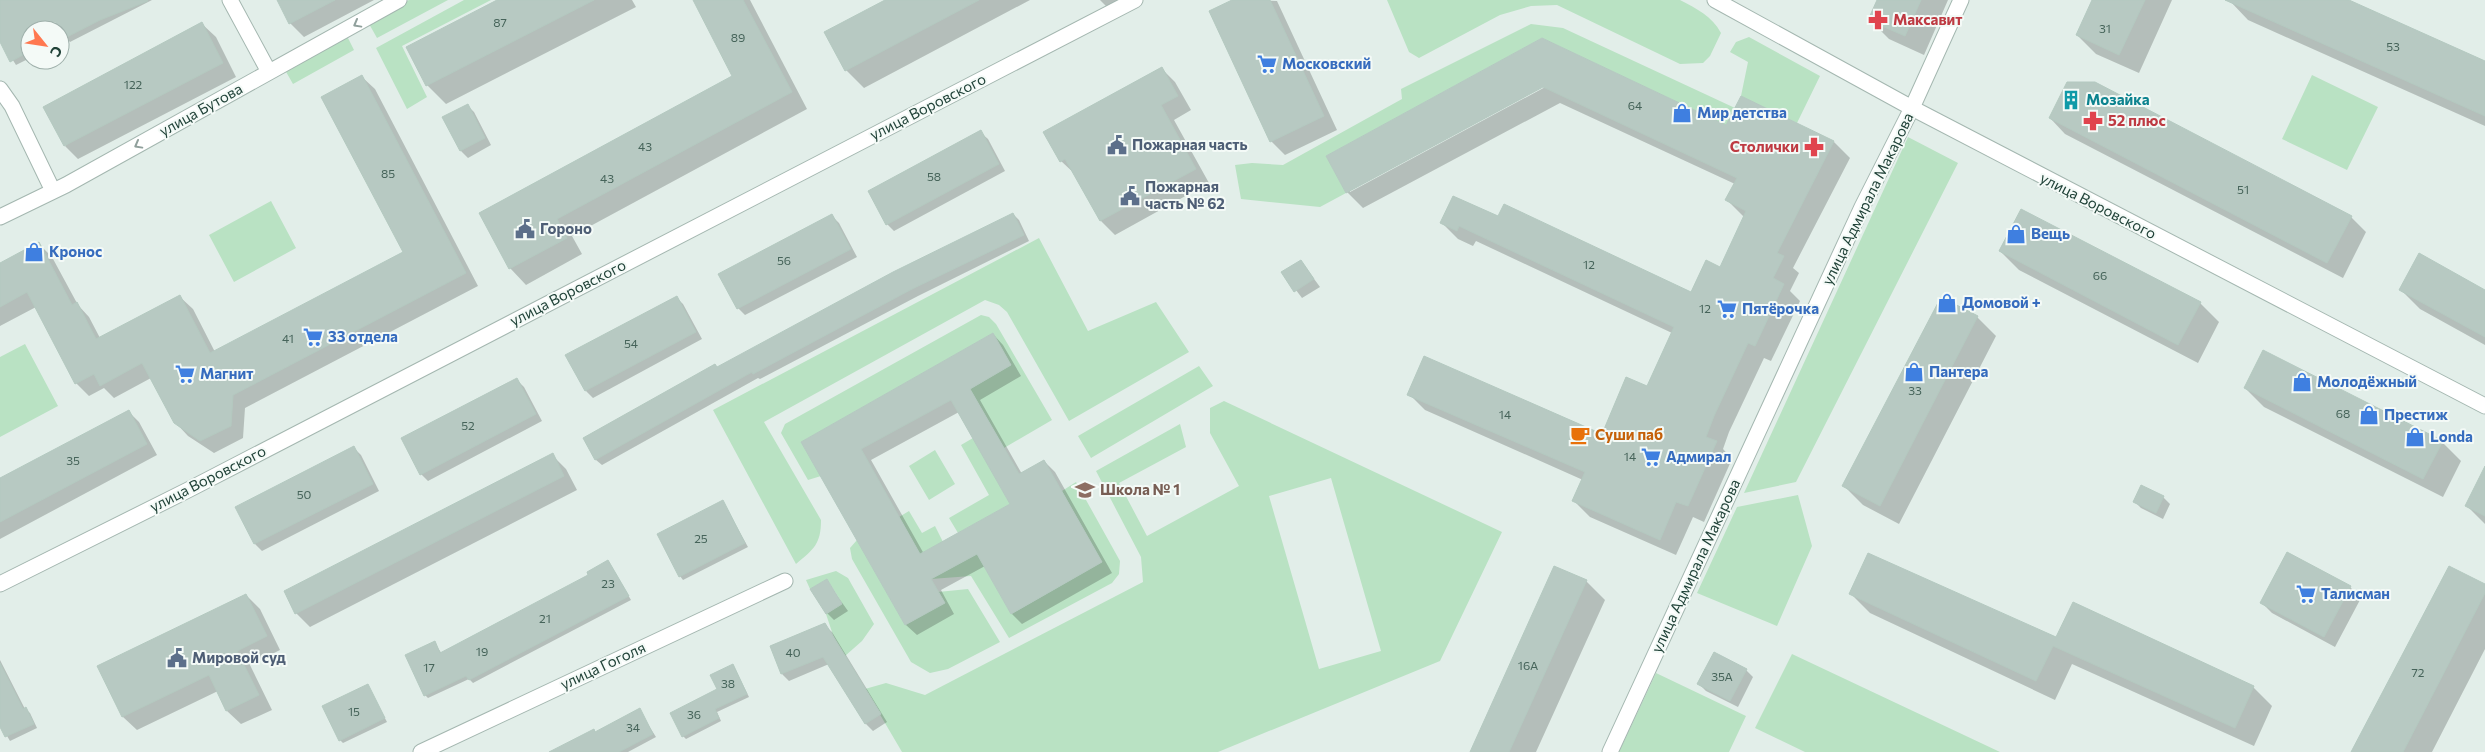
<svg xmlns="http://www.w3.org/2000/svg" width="2485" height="752" viewBox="0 0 2485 752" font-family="Commissioner,sans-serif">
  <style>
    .green { fill: #b9e2c3; fill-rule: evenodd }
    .shadow { fill: #0003; fill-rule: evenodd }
    .building { fill: #b7c9c2; stroke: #b4c9c0; fill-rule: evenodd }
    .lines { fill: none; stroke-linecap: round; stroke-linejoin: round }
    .minor-casing { stroke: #a4b7b0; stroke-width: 17 }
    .minor { stroke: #fff; stroke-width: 15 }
    .oneway { stroke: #90a09c }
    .labels { text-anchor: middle; stroke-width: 4; stroke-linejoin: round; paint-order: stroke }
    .number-label { font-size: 12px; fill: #46645a }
    .health-label { font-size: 15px; font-weight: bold; fill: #be3a42; stroke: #f4faf7; text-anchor: start }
    .shop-label { font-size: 15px; font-weight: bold; fill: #366cbe; stroke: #f4faf7; text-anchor: start }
    .culture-label { font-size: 15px; font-weight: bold; fill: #0d838f; stroke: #f4faf7; text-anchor: start }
    .street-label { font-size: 15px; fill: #204238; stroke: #f4faf7 }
    .service-label { font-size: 15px; font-weight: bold; fill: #4e5e75; stroke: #f4faf7; text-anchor: start }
    .food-label { font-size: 15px; font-weight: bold; fill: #c56008; stroke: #f4faf7; text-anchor: start }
    .education-label { font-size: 15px; font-weight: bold; fill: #785e54; stroke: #f4faf7; text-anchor: start }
  </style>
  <rect width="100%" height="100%" fill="#e2eee9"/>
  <path class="green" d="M409,0H448L377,38L368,22Z
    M464,0H491L402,46L427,97L407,109L376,48Z
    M1387,0H1680C1697,9 1712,16 1721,33L1710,56L1703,63L1680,64L1557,5L1531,6L1500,15L1419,58L1409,52Z
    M1531,24L1563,28L1735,108L1726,125L1542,38L1326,156L1346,193L1320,207L1241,199L1235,165L1252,163L1283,165L1402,99L1401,89Z
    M347,36L354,50L293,84L285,70Z
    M1749,37L1820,76L1797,123L1741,96L1748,62L1730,52L1736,42Z
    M2312,75L2378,107L2347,170L2282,139Z
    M1908,137L1958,163L1796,482L1744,493Z
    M271,201L296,248L234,282L209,235Z
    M1039,238L1088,331L1156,302L1189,352L1069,421L1007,312L999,305L985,300L764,422L821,520C821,544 814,549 796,564L713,410Z
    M981,315L989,317L996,324L1052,420L1004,448L970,389L1011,365L993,333L801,442L821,476L808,480L781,433L785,424Z
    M25,344L58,406L0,437V357Z
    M1199,366L1213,386L1091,458L1078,436Z
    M1224,401L1502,532L1440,661L1218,752H902L865,689L886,683L925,695L1143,582L1141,557L1096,471L1180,424L1186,447L1119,483L1147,536L1239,486L1210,433V408ZM1331,478L1381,651L1319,669L1269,496Z
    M973,438L1010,504L958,533L949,518L989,495L961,445Z
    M935,450L955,484L929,500L909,466Z
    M1076,482L1120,561L1119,574L1112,583L1009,638L971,576L931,579L977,554L1011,614L1102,562L1062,491Z
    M1798,495L1812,546L1777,626L1697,593L1737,507Z
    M909,511L922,533L935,526L943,542L920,554L899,517Z
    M857,540L905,625L944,603L938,592L968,589L1000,642L948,669L930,673L911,662L852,559L850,548Z
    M836,571L848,578L874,624L862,641L845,656L834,638L826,614L842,603L827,579L810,589L806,580Z
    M1792,654L2000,752H1805L1755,728Z
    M1656,673L1746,716L1729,752H1619Z"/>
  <path class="shadow" d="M0,0H152L70,42L66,38L60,41V30H30V58L16,65L0,40Z
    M278,0H374L304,37L290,23Z
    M500,0H632L636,7L446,104L427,85Z
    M694,0H750L807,109L572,236L582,254L526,285L510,268L480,213L734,76Z
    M888,0H1030L864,88L846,70Z
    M1100,0H1143L1115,15Z
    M1235,0L1277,1L1337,130L1285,155L1271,141Z
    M1878,0H1948L1924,55L1889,39L1870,20Z
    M2093,0H2172L2139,73L2096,54L2077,35Z
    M2229,0H2346L2485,62V126L2248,20Z
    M202,24L216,37L236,77L78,159L65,146Z
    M1542,40L1727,126L1742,97L1834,142L1850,158L1793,268L1799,273L1790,291L1800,301L1771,361L1764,358L1729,432L1723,449L1732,459L1704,522L1693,517L1676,555L1590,517L1574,501L1583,480L1425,410L1409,394L1425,358L1602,436L1627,379L1647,388L1672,333L1476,241L1473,246L1458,239L1442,223L1453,197L1498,218L1504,206L1691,293L1706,261L1721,268L1744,217L1727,200L1735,184L1560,103L1363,208L1347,192L1327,157ZM1548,83L1549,85L1350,192V189Z
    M1161,68L1175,82L1191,110L1174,120L1209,183L1115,235L1101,221L1076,175L1061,161L1045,132Z
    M362,77L375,89L478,286L245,408L243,438L214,453L188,436L175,422L151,378L114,398L104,388L89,396L76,383L36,307L0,326V265L39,244L52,257L78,305L89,317L100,338L180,297L193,309L215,352L404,252Z
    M467,105L474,112L491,145L468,158L461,151L444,118Z
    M2050,118L2351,217L2366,232L2343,278L2065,134Z
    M980,132L988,139L1005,171L894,231L887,224Z
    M1013,214L1019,220L1029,241L918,296L760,379L758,378L602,465L596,460L585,439Z
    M832,216L839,223L857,257L745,315L738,308Z
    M2000,251L2200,303L2219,322L2198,363L2019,270Z
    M1301,261L1320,287L1302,298L1283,273Z
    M2401,290L2485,291V345L2420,309Z
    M676,297L683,304L702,339L593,398L586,391L567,356Z
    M1977,317L1996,336L1899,524L1863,505L1844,486Z
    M993,334L1003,345L1021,376L980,400L1022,474L1044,461L1055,472L1112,573L1022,624L1012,614L985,566L941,590L954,614L917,635L906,625L803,442ZM959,412L1011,504L924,554L871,460Z
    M517,380L524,387L542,421L428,481L421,474Z
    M2245,388L2442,442L2461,461L2443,497L2264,407Z
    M128,411L139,422L157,455L0,539V480Z
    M354,448L361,455L379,491L262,551L255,544L237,508Z
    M552,455L566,469L577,490L310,627L296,613Z
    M2485,469V524L2467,506Z
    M2163,497L2170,504L2163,519L2141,508L2134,501Z
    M723,502L748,547L683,580L680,576Z
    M608,561L631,600L473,683L469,679L428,698L425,695L434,642L442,654L590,576Z
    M826,580L848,611L834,620L827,613Z
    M1586,581L1605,600L1536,752H1471Z
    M2485,586V649L2432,752H2352Z
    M2350,587L2361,598L2335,647L2272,613L2262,603Z
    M1851,594L2057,639L2253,687L2272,706L2254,746L2072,664L2055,700L1870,613Z
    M246,595L260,609L280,650L250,665L272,710L241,724L227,711L218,691L137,730L123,717L99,667Z
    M824,625L832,632L887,722L873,731L866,724L829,664L789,681L782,674L771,646Z
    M0,660L25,709L30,713L37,728L10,741L0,724Z
    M733,665L749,697L717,712L721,721L686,739L683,736L718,690Z
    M1746,670L1753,677L1738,707L1706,691L1699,684Z
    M368,686L387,722L343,743L340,740Z
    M639,710L656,737L628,752H552L594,731L596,733Z"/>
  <path class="building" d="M0,0H147L148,1L100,20L65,38L60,30H30V51L10,62L0,42Z
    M277,0H335L289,24Z
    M497,0H594L426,86L406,47Z
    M693,0H743L792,92L557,219L567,238L509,269L479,213L732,76Z
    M885,0H979L845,71L824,32Z
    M1232,0H1270L1324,116L1270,142L1209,11Z
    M1877,0H1921L1905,36L1868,20Z
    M2092,0H2145L2119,55L2076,35Z
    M2225,0H2349L2485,61V116Z
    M202,22L223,63L64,146L43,107Z
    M1542,38L1726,125L1741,96L1834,141L1777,253L1784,256L1773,278L1784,284L1755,346L1748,343L1714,416L1706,437L1717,441L1688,506L1676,502L1660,540L1572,501L1585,472L1407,395L1424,356L1602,434L1626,377L1647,386L1674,327L1459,226L1457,231L1440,223L1453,196L1498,216L1504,204L1691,292L1706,260L1720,267L1746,211L1725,200L1737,178L1543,87L1346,193L1326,156Z
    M1162,67L1178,96L1161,105L1196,169L1100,221L1065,159L1060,162L1043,132Z
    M362,75L466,273L233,395L231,426L200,441L174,423L142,363L100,386L94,374L75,384L27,292L0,307V263L39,242L72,305L77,302L96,339L180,295L210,353L403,252L321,97Z
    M2067,82H2095L2352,216L2327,263L2049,118Z
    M468,104L485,138L460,151L442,117Z
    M981,130L999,164L886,225L868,191Z
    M2021,209L2201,302L2178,345L1999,251Z
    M1013,213L1024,235L912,289L753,374L752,372L595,460L583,438L715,364L717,367L893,272Z
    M832,214L851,249L737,309L718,274Z
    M2419,253L2485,290V337L2399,290Z
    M1301,260L1314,279L1294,292L1281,272Z
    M677,296L696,332L585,391L565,355Z
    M1941,297L1978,316L1880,506L1842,486Z
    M993,333L1011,365L970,389L1019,474L1044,460L1102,562L1011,614L977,554L931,579L945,603L905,625L801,442ZM951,400L1010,504L920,554L861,449Z
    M2263,350L2443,441L2423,479L2244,388Z
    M517,378L536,414L420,475L401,438Z
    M129,410L147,444L0,522V478Z
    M354,446L373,484L254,544L235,507Z
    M553,453L564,476L295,614L284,591Z
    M2485,466V516L2465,506Z
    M2141,485L2164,496L2156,513L2133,502Z
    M723,500L745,543L679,577L657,534Z
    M2287,552L2351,586L2324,637L2260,603Z
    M1868,553L2056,637L2073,602L2254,686L2235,728L2053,646L2036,681L1849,594Z
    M608,560L629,596L469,680L466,676L424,696L405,655L435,641L440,653L588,575L587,572Z
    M1554,566L1587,580L1509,752H1470Z
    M2449,566L2485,584V593L2403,752H2351Z
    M827,579L842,604L826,614L810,589Z
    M246,594L267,636L237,651L259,695L226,711L209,675L122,717L97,666Z
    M825,623L881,714L865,724L823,657L781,674L770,646Z
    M1714,652L1747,669L1730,701L1697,684Z
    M0,663L23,709L26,707L34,724L5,737L0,727Z
    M733,664L747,694L715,709L719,718L682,737L670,713L717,689L710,675Z
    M368,684L385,718L339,741L322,706Z
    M640,708L653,734L619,752H549L594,729L595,732Z"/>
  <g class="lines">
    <defs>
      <path id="minor" d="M230,0L269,72
        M1715,0L1912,108L2485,406
        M0,89L12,106L53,191
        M0,217L66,185L399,0
        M0,584L188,490L1135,0
        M421,752L785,581
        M1610,752L1862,207L1912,108L1961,0"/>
    </defs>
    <use href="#minor" class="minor-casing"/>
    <use href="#minor" class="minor"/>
  </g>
  <defs><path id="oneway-chevron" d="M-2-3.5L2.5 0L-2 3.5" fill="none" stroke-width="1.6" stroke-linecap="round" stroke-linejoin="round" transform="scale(1.25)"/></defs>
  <g class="oneway">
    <use href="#oneway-chevron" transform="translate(357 24) rotate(151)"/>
    <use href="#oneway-chevron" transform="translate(138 145) rotate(151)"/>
  </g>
  <defs>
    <symbol id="pharmacy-bare" viewBox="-9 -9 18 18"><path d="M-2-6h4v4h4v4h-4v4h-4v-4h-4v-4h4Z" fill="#e0444e" stroke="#f4faf7" stroke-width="2.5" paint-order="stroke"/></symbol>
    <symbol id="supermarket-bare" viewBox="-9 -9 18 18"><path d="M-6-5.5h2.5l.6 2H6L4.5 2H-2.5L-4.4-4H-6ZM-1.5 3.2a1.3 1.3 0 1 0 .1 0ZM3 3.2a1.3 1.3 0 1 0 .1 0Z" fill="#3f7fe0" stroke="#f4faf7" stroke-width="2.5" paint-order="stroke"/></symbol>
    <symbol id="building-bare" viewBox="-9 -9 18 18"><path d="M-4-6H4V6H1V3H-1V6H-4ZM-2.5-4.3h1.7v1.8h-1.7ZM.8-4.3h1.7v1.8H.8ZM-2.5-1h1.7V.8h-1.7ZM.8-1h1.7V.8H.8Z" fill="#0f9aa8" stroke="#f4faf7" stroke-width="2.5" paint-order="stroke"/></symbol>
    <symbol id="shop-bare" viewBox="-9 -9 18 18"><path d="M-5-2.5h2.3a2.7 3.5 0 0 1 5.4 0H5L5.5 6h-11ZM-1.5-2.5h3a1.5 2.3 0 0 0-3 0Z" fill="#3f7fe0" stroke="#f4faf7" stroke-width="2.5" paint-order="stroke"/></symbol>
    <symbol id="civic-bare" viewBox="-9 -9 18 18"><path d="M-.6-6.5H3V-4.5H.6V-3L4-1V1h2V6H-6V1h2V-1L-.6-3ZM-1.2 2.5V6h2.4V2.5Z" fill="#5c6f8a" stroke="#f4faf7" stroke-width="2.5" paint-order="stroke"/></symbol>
    <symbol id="cafe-bare" viewBox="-9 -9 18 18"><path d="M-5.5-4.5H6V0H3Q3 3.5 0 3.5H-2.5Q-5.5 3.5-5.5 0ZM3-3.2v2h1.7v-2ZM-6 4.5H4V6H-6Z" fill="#e8710a" stroke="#f4faf7" stroke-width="2.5" paint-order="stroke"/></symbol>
    <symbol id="school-bare" viewBox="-9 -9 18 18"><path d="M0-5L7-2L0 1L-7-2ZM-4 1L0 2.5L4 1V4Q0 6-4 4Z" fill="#8d6e63" stroke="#f4faf7" stroke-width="2.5" paint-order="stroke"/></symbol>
  </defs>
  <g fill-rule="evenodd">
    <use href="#pharmacy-bare" x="1864" y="6" width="28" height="28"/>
    <use href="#supermarket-bare" x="1253" y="50" width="28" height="28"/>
    <use href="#building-bare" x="2057" y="86" width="28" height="28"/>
    <use href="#shop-bare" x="1668" y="99" width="28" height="28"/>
    <use href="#pharmacy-bare" x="2079" y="107" width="28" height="28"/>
    <use href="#civic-bare" x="1103" y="131" width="28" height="28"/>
    <use href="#pharmacy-bare" x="1800" y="133" width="28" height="28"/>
    <use href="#civic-bare" x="1116" y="182" width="28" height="28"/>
    <use href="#civic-bare" x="511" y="215" width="28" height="28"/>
    <use href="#shop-bare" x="2002" y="220" width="28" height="28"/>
    <use href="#shop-bare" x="20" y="238" width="28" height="28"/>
    <use href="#shop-bare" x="1933" y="289" width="28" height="28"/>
    <use href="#supermarket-bare" x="1713" y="295" width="28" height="28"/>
    <use href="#supermarket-bare" x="299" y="323" width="28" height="28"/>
    <use href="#shop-bare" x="1900" y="358" width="28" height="28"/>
    <use href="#supermarket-bare" x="171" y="360" width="28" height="28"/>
    <use href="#shop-bare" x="2288" y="368" width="28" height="28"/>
    <use href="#shop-bare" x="2355" y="401" width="28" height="28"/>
    <use href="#cafe-bare" x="1566" y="421" width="28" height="28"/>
    <use href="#shop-bare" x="2401" y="423" width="28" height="28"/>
    <use href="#supermarket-bare" x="1637" y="443" width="28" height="28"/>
    <use href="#school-bare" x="1071" y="476" width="28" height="28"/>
    <use href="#supermarket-bare" x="2292" y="580" width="28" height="28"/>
    <use href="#civic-bare" x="163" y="644" width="28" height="28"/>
  </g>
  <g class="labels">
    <g class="number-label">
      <text x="500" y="27">87</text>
      <text x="2105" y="33">31</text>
      <text x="738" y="42">89</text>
      <text x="2393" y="51">53</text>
      <text x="133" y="89">122</text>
      <text x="1635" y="110">64</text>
      <text x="645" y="151">43</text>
      <text x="388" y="178">85</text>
      <text x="934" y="181">58</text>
      <text x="607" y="183">43</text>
      <text x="2243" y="194">51</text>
      <text x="784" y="265">56</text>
      <text x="1589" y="269">12</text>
      <text x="2100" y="280">66</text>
      <text x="1705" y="313">12</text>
      <text x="288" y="343">41</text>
      <text x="631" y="348">54</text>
      <text x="1915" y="395">33</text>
      <text x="2343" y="418">68</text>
      <text x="1505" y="419">14</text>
      <text x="468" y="430">52</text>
      <text x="1630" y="461">14</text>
      <text x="73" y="465">35</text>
      <text x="304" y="499">50</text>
      <text x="701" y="543">25</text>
      <text x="608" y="588">23</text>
      <text x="545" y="623">21</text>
      <text x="482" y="656">19</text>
      <text x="793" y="657">40</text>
      <text x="1528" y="670">16А</text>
      <text x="429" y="672">17</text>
      <text x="2418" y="677">72</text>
      <text x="1722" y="681">35А</text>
      <text x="728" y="688">38</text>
      <text x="354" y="716">15</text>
      <text x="694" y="719">36</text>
      <text x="633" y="732">34</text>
    </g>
    <g class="health-label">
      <text x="1893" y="25">Максавит</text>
      <text x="2108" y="126">52 плюс</text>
      <text x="1799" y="152" text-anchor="end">Столички</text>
    </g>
    <g class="shop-label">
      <text x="1282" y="69">Московский</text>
      <text x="1697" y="118">Мир детства</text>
      <text x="2031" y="239">Вещь</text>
      <text x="49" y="257">Кронос</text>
      <text x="1962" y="308">Домовой +</text>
      <text x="1742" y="314">Пятёрочка</text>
      <text x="328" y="342">33 отдела</text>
      <text x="1929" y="377">Пантера</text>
      <text x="200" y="379">Магнит</text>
      <text x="2317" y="387">Молодёжный</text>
      <text x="2384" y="420">Престиж</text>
      <text x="2430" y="442">Londa</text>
      <text x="1666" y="462">Адмирал</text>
      <text x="2321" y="599">Талисман</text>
    </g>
    <g class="culture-label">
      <text x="2086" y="105">Мозайка</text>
    </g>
    <g class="street-label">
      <text transform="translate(928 107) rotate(-27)" y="5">улица Воровского</text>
      <text transform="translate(201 110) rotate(-29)" y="5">улица Бутова</text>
      <text transform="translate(1868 199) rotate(-64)" y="5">улица Адмирала Макарова</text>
      <text transform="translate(2098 206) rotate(27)" y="5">улица Воровского</text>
      <text transform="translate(568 293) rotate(-27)" y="5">улица Воровского</text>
      <text transform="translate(208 479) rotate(-27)" y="5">улица Воровского</text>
      <text transform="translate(1696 566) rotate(-65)" y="5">улица Адмирала Макарова</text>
      <text transform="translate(603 666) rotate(-25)" y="5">улица Гоголя</text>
    </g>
    <g class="service-label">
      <text x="1132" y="150">Пожарная часть</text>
      <text x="1145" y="192">Пожарная<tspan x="1145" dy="17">часть № 62</tspan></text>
      <text x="540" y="234">Гороно</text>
      <text x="192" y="663">Мировой суд</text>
    </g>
    <g class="food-label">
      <text x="1595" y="440">Суши паб</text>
    </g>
    <g class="education-label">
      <text x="1100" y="495">Школа № 1</text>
    </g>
  </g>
  <g transform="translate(45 45) rotate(120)"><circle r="24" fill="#f4faf7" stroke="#9fb0ab"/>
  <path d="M0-4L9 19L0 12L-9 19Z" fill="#ff7850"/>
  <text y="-8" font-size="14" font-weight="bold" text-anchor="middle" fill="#204238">С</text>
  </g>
</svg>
